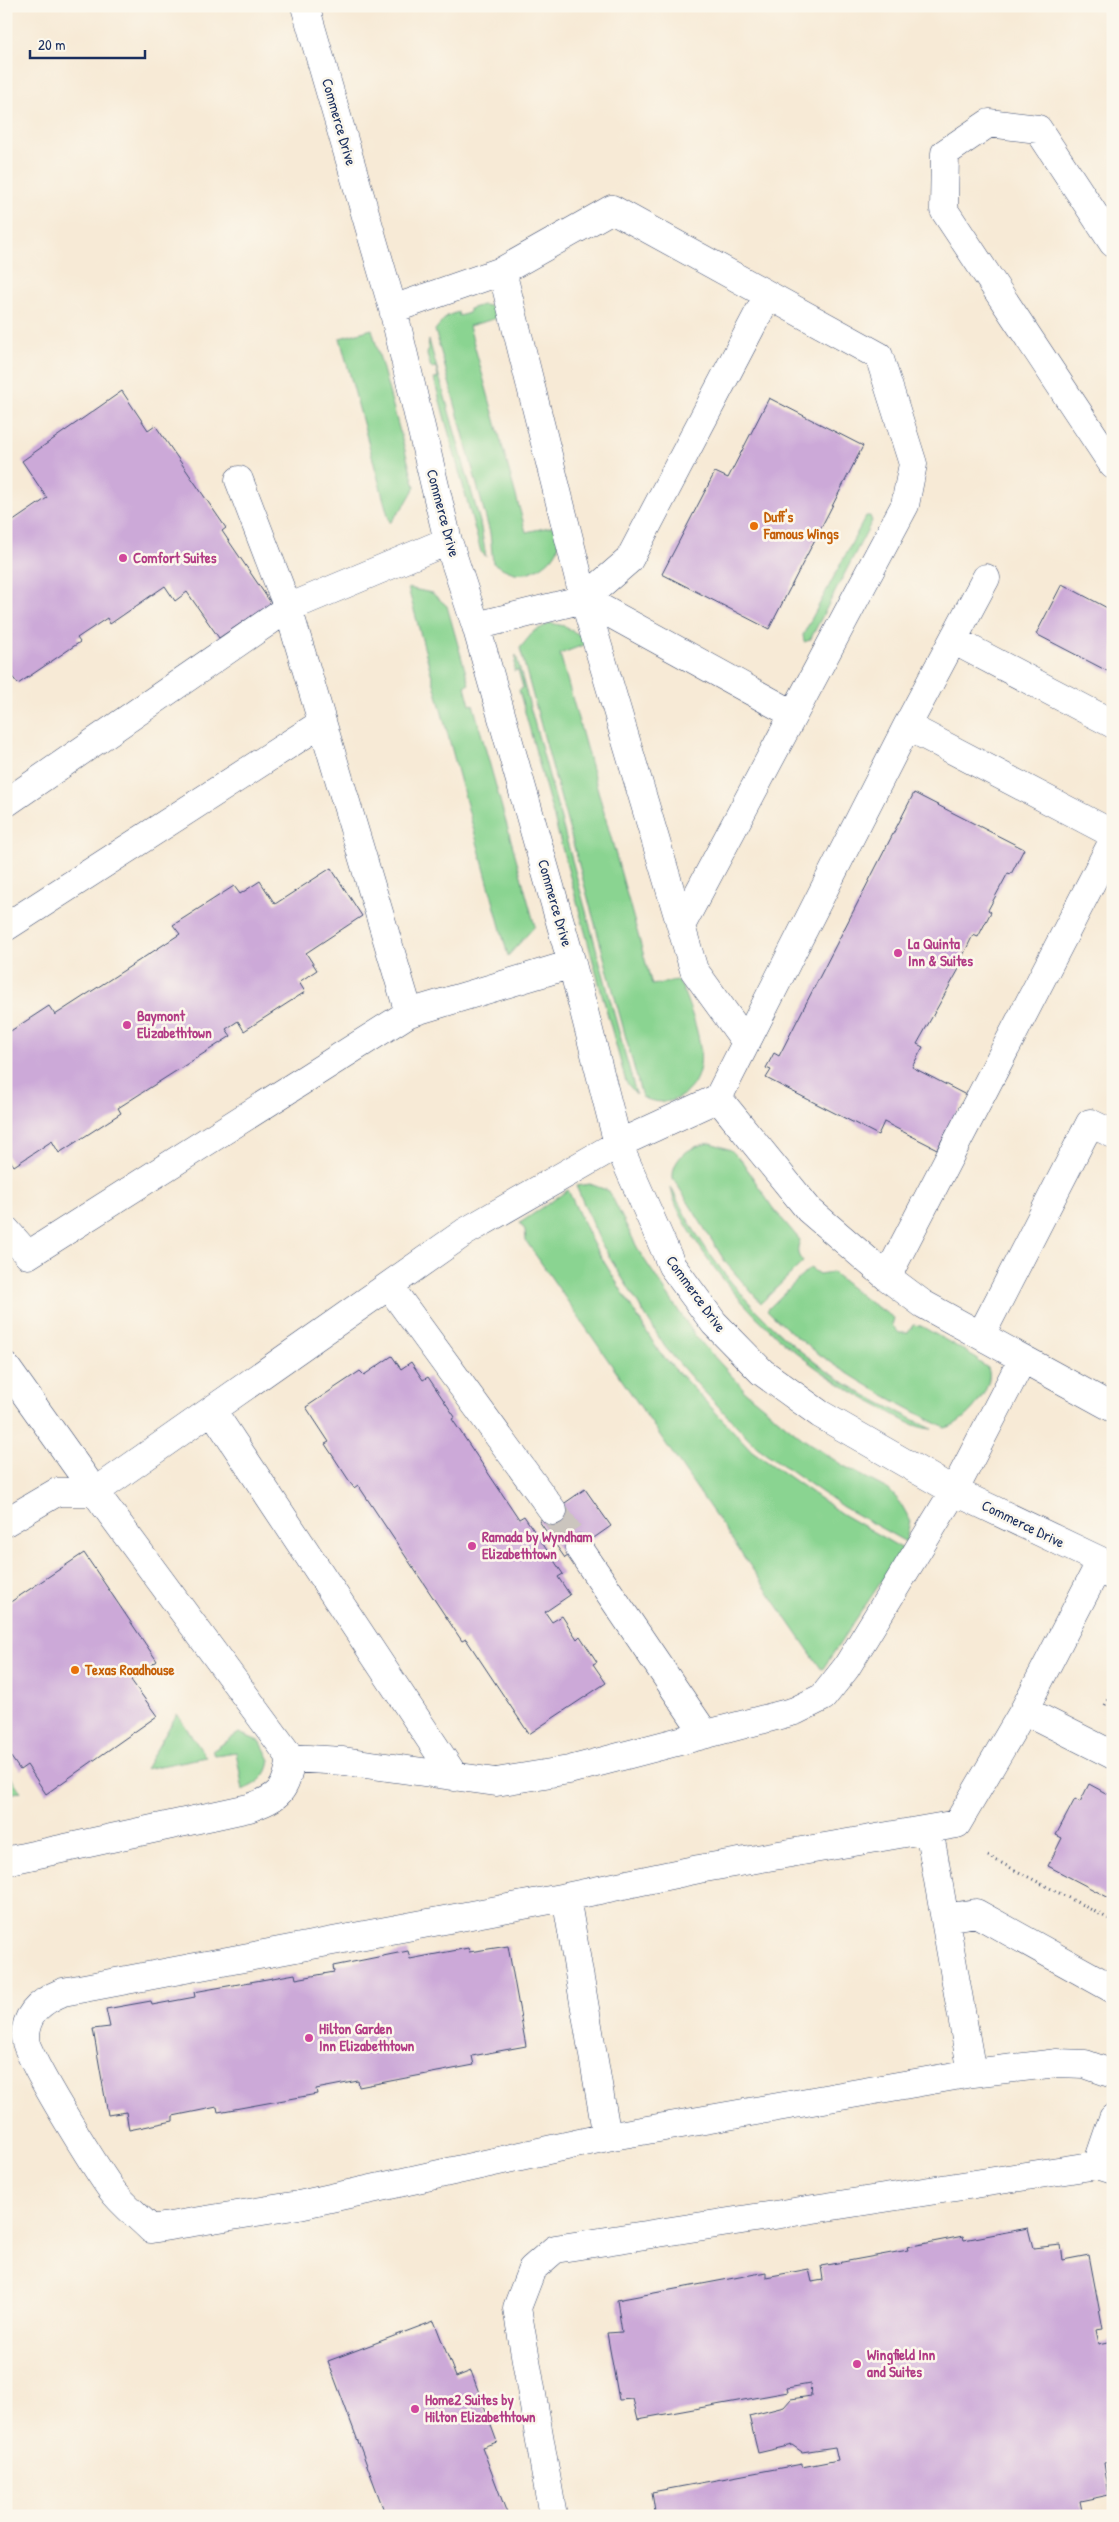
<svg xmlns="http://www.w3.org/2000/svg" width="1119" height="2522" viewBox="0 0 1119 2522" font-family="'Patrick Hand',sans-serif">
  <style>
    .green { fill: #8ad491; stroke: #528278 }
    .building { fill: #cca9d8 }
    .lines { fill: none; stroke-linecap: round; stroke-linejoin: round }
    .minor-tunnel { stroke: #cbc5be; stroke-width: 28; stroke-dasharray: 28 14; stroke-linecap: butt }
    .minor-casing { stroke: #3c4b70; stroke-width: 29 }
    .path { stroke: #3c4b70; stroke-width: 3; stroke-dasharray: 1 4; stroke-linecap: butt }
    .minor { stroke: #fff; stroke-width: 28 }
    .food-dot { fill: #e8710a; stroke: #fbf7ec; stroke-width: 2 }
    .hotel-dot { fill: #d1479c; stroke: #fbf7ec; stroke-width: 2 }
    .labels { text-anchor: middle; stroke-width: 5; stroke-linejoin: round; paint-order: stroke }
    .street-label { font-size: 15px; fill: #1b2f5e; stroke: #fbf7ec }
    .food-label { font-size: 15px; font-weight: bold; fill: #c56008; stroke: #fbf7ec; text-anchor: start }
    .hotel-label { font-size: 15px; font-weight: bold; fill: #b23c85; stroke: #fbf7ec; text-anchor: start }
  </style>
  <rect width="100%" height="100%" fill="#fbf7ec"/>
  <filter id="ink" filterUnits="userSpaceOnUse"><feTurbulence type="fractalNoise" baseFrequency=".02" numOctaves="2"/><feDisplacementMap in="SourceGraphic" scale="10" xChannelSelector="R" yChannelSelector="G"/><feConvolveMatrix kernelMatrix="1 2 1 2 8 2 1 2 1" color-interpolation-filters="sRGB"/></filter>
  <filter id="wash" filterUnits="userSpaceOnUse"><feTurbulence type="fractalNoise" baseFrequency=".0096" numOctaves="4" result="noise"/><feDisplacementMap in="SourceGraphic" scale="20" xChannelSelector="R" yChannelSelector="G"/><feGaussianBlur stdDeviation="1.12" result="paint"/><feColorMatrix in="noise" values="0 0 0 0 0 0 0 0 0 0 0 0 0 0 0 0 0 1.4 0 .05"/><feComposite in="paint" operator="in"/></filter>
  <g filter="url(#wash)">
    <rect width="100%" height="100%" fill="#f7ead6"/>
    <path class="green" d="M482,305L491,306L498,310L497,318L469,326L526,532L554,526C556,531 560,539 559,545C554,562 532,576 515,573C507,571 500,567 493,563L490,533L435,330L447,316L458,312L459,316L469,313V309Z
      M372,329L415,487L406,503L390,523L340,338Z
      M429,340L480,522L486,557L481,552L434,379L438,378L436,367L431,368L427,355Z
      M866,516H870L872,521L810,640L804,642L803,635Z
      M408,588L432,593L447,606L469,684L465,686L470,705L473,704L535,926L508,956Z
      M551,623L564,626L585,638L586,644L560,654L652,985L676,980L682,987C694,1020 718,1073 680,1097C668,1104 654,1103 642,1097L520,648L534,631Z
      M516,655L636,1094L626,1082L519,690L523,688L518,670L514,671Z
      M711,1143L731,1150L742,1161L772,1207L800,1240C797,1249 796,1254 803,1262L761,1303L726,1263L673,1178C672,1156 693,1145 711,1143Z
      M590,1184L609,1191L640,1253L696,1337L743,1388V1390L803,1439L842,1465L889,1490L900,1502L910,1520L906,1542L843,1507L757,1447L698,1385L665,1347L616,1268L601,1243L576,1186Z
      M671,1187C706,1263 768,1333 839,1379C868,1398 901,1413 932,1429C914,1428 900,1418 884,1409C807,1370 740,1312 694,1238C684,1220 674,1207 671,1187Z
      M568,1190L592,1242L659,1352L752,1451L842,1514L903,1549L822,1670L526,1241L525,1230L520,1223Z
      M810,1268L819,1274L832,1272L865,1299L894,1318L892,1325L899,1333H908L913,1325L921,1326L977,1358V1361L988,1368C996,1387 965,1424 945,1428C881,1394 819,1362 767,1310Z
      M177,1714L206,1757L145,1769Z
      M239,1733L261,1742L270,1760C268,1777 258,1783 243,1790L236,1752L215,1755L212,1751Z
      M6,1770L21,1792L6,1794Z"/>
    <g id="blocks">
      <path class="building" d="M122,391L148,430L155,425L226,528L222,531L271,603L219,638L187,592L175,601L165,586L110,624L107,618L77,638L80,642L18,684L6,669V526L47,498L22,461Z
        M769,398L863,446L769,629L662,574L715,472L728,478Z
        M1062,584L1113,611V674L1036,634Z
        M914,793L1024,849L1011,874L1008,873L988,910L991,912L978,937L973,935L957,968L959,969L917,1044L923,1047L912,1067L966,1095L937,1149L884,1122L878,1135L766,1078L771,1070L766,1068L774,1053L779,1056Z
        M331,868L362,916L306,953L317,970L299,982L305,992L244,1031L238,1021L226,1029L231,1036L118,1108L121,1113L59,1153L52,1141L14,1166L6,1154V1034L49,1006L55,1015L180,934L173,925L234,886L240,894L260,881L275,904Z
        M392,1356L401,1369L411,1362L423,1380L428,1377L455,1417L452,1419L519,1519L524,1516L563,1574L558,1577L570,1595L545,1612L552,1622L562,1616L577,1639L580,1636L597,1662L593,1664L606,1683L529,1734L466,1639L462,1641L358,1485L354,1488L325,1444L329,1442L306,1407L360,1371L364,1375Z
        M585,1489L611,1526L565,1558L539,1521Z
        M84,1553L157,1661L131,1680L157,1716L46,1794L27,1765L20,1770L6,1750V1605Z
        M1089,1784L1113,1797V1900L1048,1866L1062,1838L1056,1835L1075,1799L1080,1802Z
        M508,1946L526,2046L472,2056L474,2065L359,2087L358,2081L316,2089L317,2094L218,2112L217,2107L173,2116V2121L129,2130L126,2112L108,2115L93,2029L110,2027L106,2009L151,2001L152,2005L195,1997L194,1992L295,1974L296,1979L334,1972L333,1966L408,1951L410,1959L468,1948L469,1952Z
        M1028,2228L1033,2248L1061,2245L1063,2260L1089,2255L1103,2329L1096,2330L1099,2344L1113,2341V2396H1109L1113,2417V2461L1104,2463L1109,2495L1080,2501L1083,2516H642L655,2512L652,2492L802,2464V2467L838,2460L835,2447L802,2452L792,2445L758,2453L749,2416L784,2407L791,2399L811,2396L810,2384L787,2388L788,2392L638,2419L633,2399L619,2400L607,2333L622,2332L617,2300L766,2272V2277L809,2269L812,2282L823,2280L821,2266L908,2250L907,2247L963,2236L964,2240Z
        M434,2321L456,2377L471,2371L497,2442L482,2447L508,2516H386L328,2361Z"/>
    </g>
  </g>
  <g filter="url(#ink)">
    <use href="#blocks" fill-opacity="0" stroke="#3c4b70" stroke-width="1"/>
    <g class="lines">
      <path class="minor-tunnel" d="M553,1511L579,1548"/>
      <defs>
        <path id="minor" d="M305,6L393,309L448,541L476,626L572,964L618,1144L672,1266L714,1323L762,1372L820,1414L954,1491L1101,1561L1113,1576
          M1113,243L1038,129L989,123L945,153L944,210L1113,465
          M393,309L502,271
          M584,599L793,714
          M476,626L584,599L629,560L768,295
          M953,640L1113,724
          M907,726L986,578
          M6,803L288,608L448,541
          M682,924L905,505L913,464L879,356L612,209L502,271L584,599L694,970L746,1042
          M6,927L322,723
          M409,1013L572,964
          M718,1098L809,1210L887,1277L1113,841
          M6,1230L28,1255L409,1013L288,608L239,480
          M887,1277L923,1304L1113,1408
          M389,1286L553,1511
          M981,1335L1090,1123L1113,1134
          M1022,1360L954,1491L846,1668L823,1697L795,1711L569,1770L496,1782L343,1761L291,1758L95,1492L465,1232L618,1144L718,1098L907,726L1113,834
          M6,1367L95,1492
          M212,1410L455,1777
          M6,1522L57,1492H95
          M579,1548L705,1734
          M1024,1710L1101,1561
          M929,1829L972,2073
          M6,1861L249,1808C280,1797 286,1791 291,1758
          M566,1897L63,1992C43,2000 25,2013 25,2038C25,2056 97,2169 111,2189C122,2204 138,2216 151,2229L299,2205L607,2137L972,2073L1057,2063L1085,2064L1113,2074
          M945,1918L976,1913L1113,1989
          M607,2137L566,1897L699,1869L957,1824L1024,1710L1113,1755
          M1097,2165L1113,2118
          M553,2516L517,2308L532,2269L555,2249L1097,2165L1113,2170"/>
      </defs>
      <use href="#minor" class="minor-casing"/>
      <path class="path" d="M1105,1705L1113,1689
        M988,1856L1113,1921"/>
      <use href="#minor" class="minor"/>
    </g>
  </g>
  <g class="food-dot">
    <circle cx="754" cy="526" r="5"/>
    <circle cx="75" cy="1670" r="5"/>
  </g>
  <g class="hotel-dot">
    <circle cx="123" cy="558" r="5"/>
    <circle cx="898" cy="953" r="5"/>
    <circle cx="127" cy="1025" r="5"/>
    <circle cx="472" cy="1546" r="5"/>
    <circle cx="309" cy="2038" r="5"/>
    <circle cx="857" cy="2364" r="5"/>
    <circle cx="415" cy="2409" r="5"/>
  </g>
  <g class="labels">
    <g class="street-label">
      <text transform="translate(339 122) rotate(74)" y="5">Commerce Drive</text>
      <text transform="translate(443 513) rotate(75)" y="5">Commerce Drive</text>
      <text transform="translate(555 903) rotate(74)" y="5">Commerce Drive</text>
      <text transform="translate(696 1294) rotate(54)" y="5">Commerce Drive</text>
      <text transform="translate(1023 1524) rotate(26)" y="5">Commerce Drive</text>
    </g>
    <g class="food-label">
      <text x="764" y="522">Duff's<tspan x="764" dy="17">Famous Wings</tspan></text>
      <text x="85" y="1675">Texas Roadhouse</text>
    </g>
    <g class="hotel-label">
      <text x="133" y="563">Comfort Suites</text>
      <text x="908" y="949">La Quinta<tspan x="908" dy="17">Inn &amp; Suites</tspan></text>
      <text x="137" y="1021">Baymont<tspan x="137" dy="17">Elizabethtown</tspan></text>
      <text x="482" y="1542">Ramada by Wyndham<tspan x="482" dy="17">Elizabethtown</tspan></text>
      <text x="319" y="2034">Hilton Garden<tspan x="319" dy="17">Inn Elizabethtown</tspan></text>
      <text x="867" y="2360">Wingfield Inn<tspan x="867" dy="17">and Suites</tspan></text>
      <text x="425" y="2405">Home2 Suites by<tspan x="425" dy="17">Hilton Elizabethtown</tspan></text>
    </g>
  </g>
  <rect width="1119" height="2522" fill="none" stroke="#fbf7ec" stroke-width="25"/>
  <path d="M30 50v8h115v-8" fill="none" stroke="#1b2f5e" stroke-width="2.5"/>
  <text x="38" y="50" font-size="15" fill="#1b2f5e" stroke="#fbf7ec" stroke-width="4" paint-order="stroke">20 m</text>
</svg>
